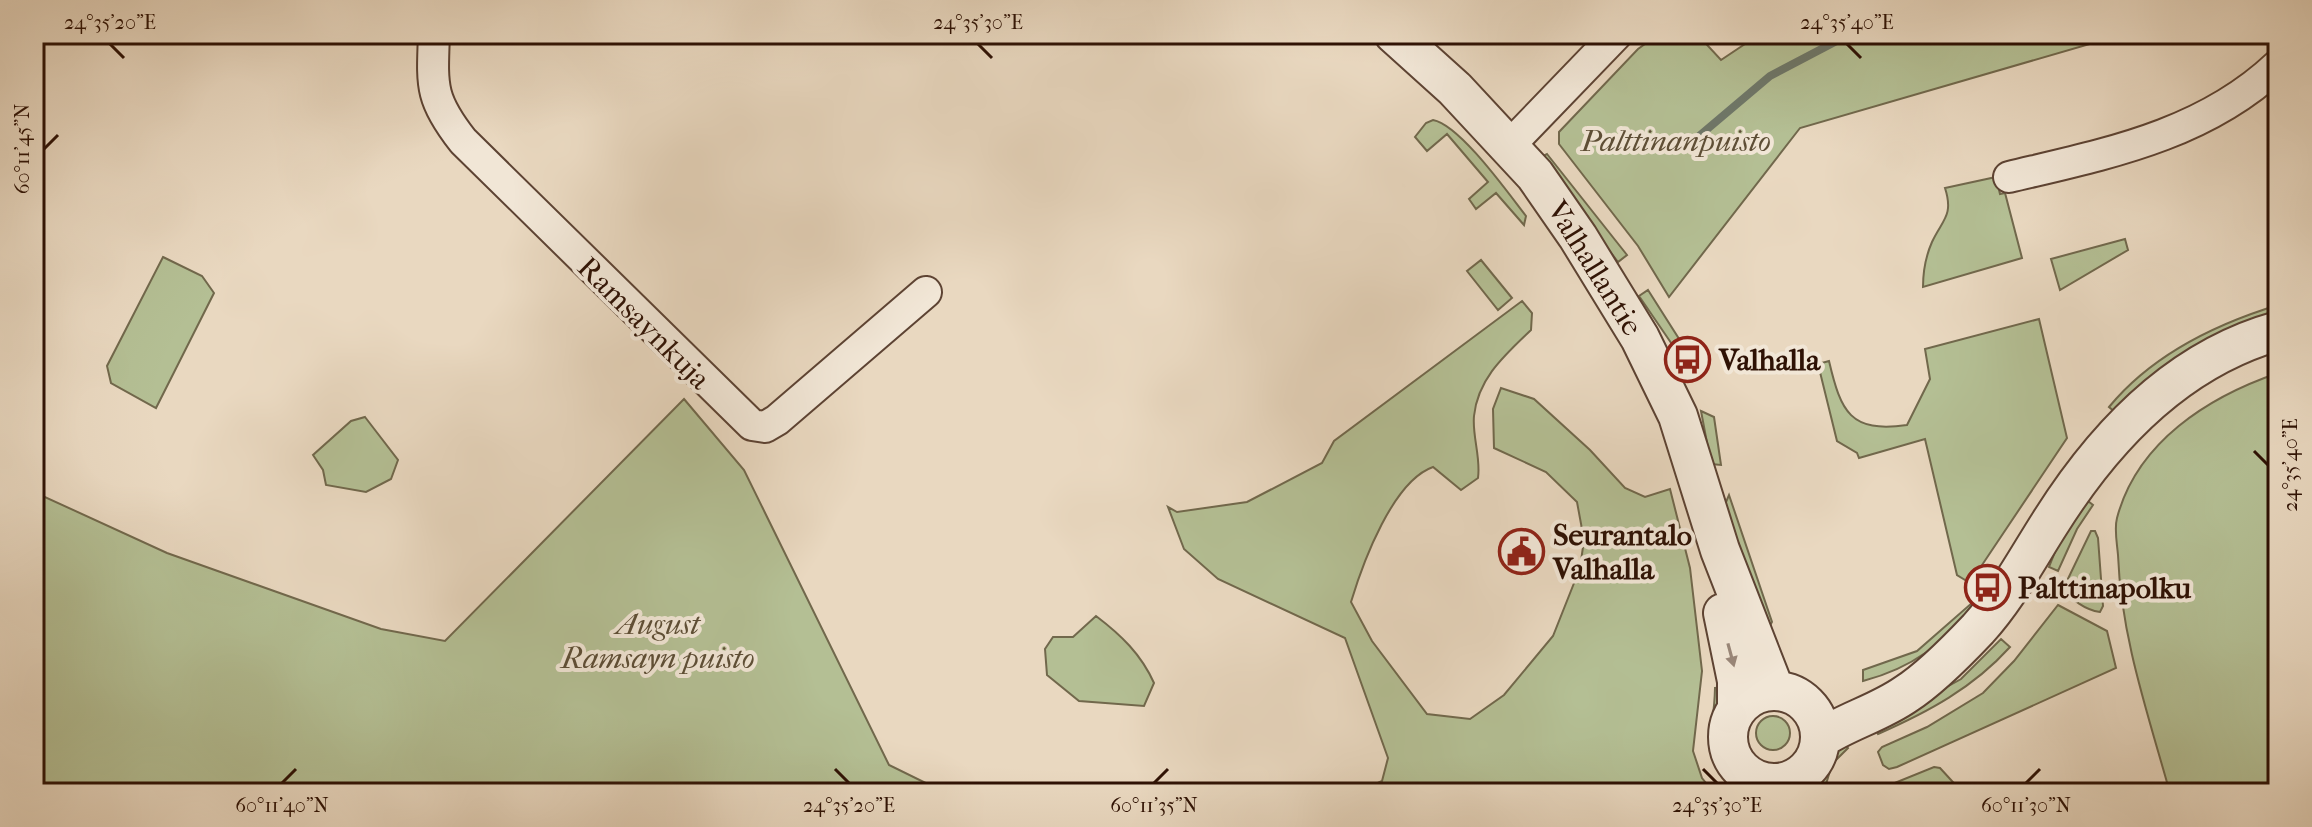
<svg xmlns="http://www.w3.org/2000/svg" width="2312" height="827" viewBox="0 0 2312 827" font-family="'IM FELL French Canon',serif">
  <style>
    .green { fill: #b4bf94; stroke: #71684c; stroke-width: 2 }
    .lines { fill: none; stroke-linecap: round; stroke-linejoin: round }
    .stream { stroke: #6e7769; stroke-width: 8 }
    .minor-casing { stroke: #5d4333; stroke-width: 34 }
    .tertiary-casing { stroke: #5d4333; stroke-width: 42 }
    .minor { stroke: #f1e6d6; stroke-width: 30 }
    .tertiary { stroke: #f1e6d6; stroke-width: 38 }
    .oneway { fill: #998678 }
    .ticks { fill: none; stroke: #2e1104; stroke-width: 3 }
    .labels { text-anchor: middle; stroke-width: 8; stroke-linejoin: round; paint-order: stroke }
    .park-label { font-size: 30px; font-style: italic; fill: #5d4e36; stroke: #f1e6d6 }
    .street-label { font-size: 30px; fill: #2e1104; stroke: #f1e6d6 }
    .poi-label { font-size: 30px; font-weight: bold; fill: #2e1104; stroke: #f1e6d6; text-anchor: start }
    .neatline { fill: none; stroke: #2e1104; stroke-width: 3 }
    .ticks-label { font-size: 20px; text-anchor: middle; fill: #2e1104 }
  </style>
  <rect width="100%" height="100%" fill="#e9d8c0"/>
  <filter id="stains"><feTurbulence type="fractalNoise" baseFrequency=".0025" numOctaves="4"/><feColorMatrix values="0 0 0 0 .2 0 0 0 0 .09 0 0 0 0 .02 0 0 0 .5 -.17"/></filter>
  <radialGradient id="worn" r=".72"><stop offset=".6" stop-color="#630" stop-opacity="0"/><stop offset="1" stop-color="#630" stop-opacity=".3"/></radialGradient>
  <path class="green" d="M1659,34H1697L1721,60L1760,34H2124L1800,128L1669,297L1638,246L1559,144V132L1638,49Z
    M1433,120C1460,125 1508,193 1526,216L1524,225L1496,193L1476,209L1469,199L1488,182L1447,134L1427,151L1415,137L1426,123Z
    M1547,154L1627,255L1618,262L1539,158Z
    M1996,177L2000,194L2005,193L2022,258L1923,287C1923,271 1925,258 1932,242C1942,220 1954,216 1945,188Z
    M2125,239L2128,250L2060,290L2051,259Z
    M163,257L202,276L214,293L156,408L111,383L107,366Z
    M1481,260L1512,298L1498,310L1467,271Z
    M1648,290L1681,342L1678,353L1639,296Z
    M1522,301L1532,313L1531,330C1505,355 1478,378 1474,416C1472,436 1481,457 1478,478L1461,490L1433,467C1393,481 1363,562 1351,602L1372,641L1427,714L1470,719L1504,695L1553,636L1580,568L1584,540L1577,502L1546,472L1494,448L1493,409L1501,388L1534,399L1590,450L1625,488L1645,497L1670,489L1690,568L1702,671L1693,751L1702,778L1714,793H1356L1382,781L1388,758L1345,638L1218,579L1184,549L1168,507L1177,512L1247,502L1322,463L1334,441Z
    M2278,305V316L2115,412L2109,407C2151,356 2216,324 2278,305Z
    M2039,319L2067,438L1970,583L1957,575L1925,439L1859,458L1857,453L1837,441L1818,364L1829,361C1841,412 1850,433 1907,425L1930,379L1925,349Z
    M2278,373V793H2170C2148,714 2121,637 2118,555C2117,543 2114,529 2117,518C2137,442 2208,397 2278,373Z
    M684,399L744,470L889,765L946,793H34V492L167,553L381,629L445,641Z
    M1701,411L1714,417L1721,465L1711,464Z
    M365,417L398,460L391,479L366,492L326,485L323,470L313,455L351,421Z
    M1729,495L1772,622L1767,631L1723,509Z
    M2088,501L2093,505L2077,529L2058,571L2049,567L2059,542Z
    M2091,531H2095L2098,538L2103,606L2100,612C2086,610 2070,600 2064,587Z
    M1973,602L1977,606C1940,644 1916,667 1863,681V670L1917,651Z
    M2058,605L2107,631L2116,668L1897,767L1889,769L1883,765L1878,752L1882,747L1927,727L1983,693L2014,661Z
    M1096,616C1121,635 1141,654 1154,683L1144,706L1079,701L1047,675L1045,649L1053,637H1073Z
    M2001,639L2010,647C1973,688 1928,712 1878,734L1875,727L1961,679Z
    M1727,687L1716,739L1725,765L1749,793H1735C1697,744 1714,742 1715,688Z
    M1756 733a17 17 0 1 1 34 0a17 17 0 1 1-34 0Z
    M1844,742L1848,748L1832,764L1824,791H1815L1820,770Z
    M1934,767L1940,768L1963,793H1870Z"/>
  <g class="lines">
    <path class="stream" d="M1692,142L1770,76L1850,34"/>
    <defs>
      <path id="minor" d="M434,34C432,86 430,99 463,141L752,425L765,427L777,420L926,292
        M1510,145L1617,34
        M2009,177C2105,154 2203,136 2278,65"/>
      <path id="tertiary" d="M1394,34L1455,89L1535,175L1578,237L1640,338L1678,416L1720,550L1775,691
        M1723,613L1737,681V709
        M1728 737a46 46 0 1 1 92 0a46 46 0 1 1-92 0Z
        M1820,739C1847,721 1879,713 1906,694C1928,680 1960,648 1978,629C2007,597 2027,559 2050,523C2104,437 2177,359 2278,331"/>
    </defs>
    <use href="#minor" class="minor-casing"/>
    <use href="#tertiary" class="tertiary-casing"/>
    <use href="#minor" class="minor"/>
    <use href="#tertiary" class="tertiary"/>
  </g>
  <defs><path id="oneway-solid" d="M-6-.8H1V-3.2L6.5 0L1 3.2V.8H-6Z" transform="scale(2)"/></defs>
  <use class="oneway" href="#oneway-solid" transform="translate(1731 655) rotate(75)"/>
  <path class="ticks" d="M110,44L124,58M978,44L992,58M1847,44L1861,58M44,149L58,135M2254,451L2268,465M835,769L849,783M1703,769L1717,783M282,783L296,769M1154,783L1168,769M2026,783L2040,769"/>
  <defs>
    <symbol id="bus-ring" viewBox="-11 -11 22 22"><circle r="9.5" fill="#f1e6d6" stroke="#8f2418" stroke-width="1.5"/><path d="M-5-6H5V4H4V6H2V4H-2V6H-4V4H-5ZM-3.5-4V0h7V-4ZM-3.5 1.2v1.5H-2V1.2ZM2 1.2v1.5H3.5V1.2Z" fill="#8f2418"/></symbol>
    <symbol id="civic-ring" viewBox="-11 -11 22 22"><circle r="9.5" fill="#f1e6d6" stroke="#8f2418" stroke-width="1.5"/><path d="M-.6-6.5H3V-4.5H.6V-3L4-1V1h2V6H-6V1h2V-1L-.6-3ZM-1.2 2.5V6h2.4V2.5Z" fill="#8f2418"/></symbol>
  </defs>
  <g fill-rule="evenodd">
    <use href="#bus-ring" x="1662" y="334" width="51" height="51"/>
    <use href="#civic-ring" x="1496" y="526" width="51" height="51"/>
    <use href="#bus-ring" x="1962" y="562" width="51" height="51"/>
  </g>
  <g class="labels">
    <g class="park-label">
      <text x="1676" y="151">Palttinanpuisto</text>
      <text x="658" y="634">August<tspan x="658" dy="34">Ramsayn puisto</tspan></text>
    </g>
    <g class="street-label">
      <text transform="translate(1595 268) rotate(58)" y="10">Valhallantie</text>
      <text transform="translate(644 323) rotate(45)" y="10">Ramsaynkuja</text>
    </g>
    <g class="poi-label">
      <text x="1719" y="370">Valhalla</text>
      <text x="1553" y="545">Seurantalo<tspan x="1553" dy="34">Valhalla</tspan></text>
      <text x="2018" y="598">Palttinapolku</text>
    </g>
  </g>
  <rect width="2312" height="827" fill="none" stroke="#e9d8c0" stroke-width="88"/>
  <rect x="44" y="44" width="2224" height="739" class="neatline"/>
  <g class="ticks-label">
    <text x="110" y="29">24°35'20"E</text>
    <text x="978" y="29">24°35'30"E</text>
    <text x="1847" y="29">24°35'40"E</text>
    <text transform="translate(22 149) rotate(-90)" y="7">60°11'45"N</text>
    <text transform="translate(2290 465) rotate(-90)" y="7">24°35'40"E</text>
    <text x="282" y="812">60°11'40"N</text>
    <text x="849" y="812">24°35'20"E</text>
    <text x="1154" y="812">60°11'35"N</text>
    <text x="1717" y="812">24°35'30"E</text>
    <text x="2026" y="812">60°11'30"N</text>
  </g>
  <rect width="100%" height="100%" filter="url(#stains)"/>
  <rect width="100%" height="100%" fill="url(#worn)"/>
</svg>
